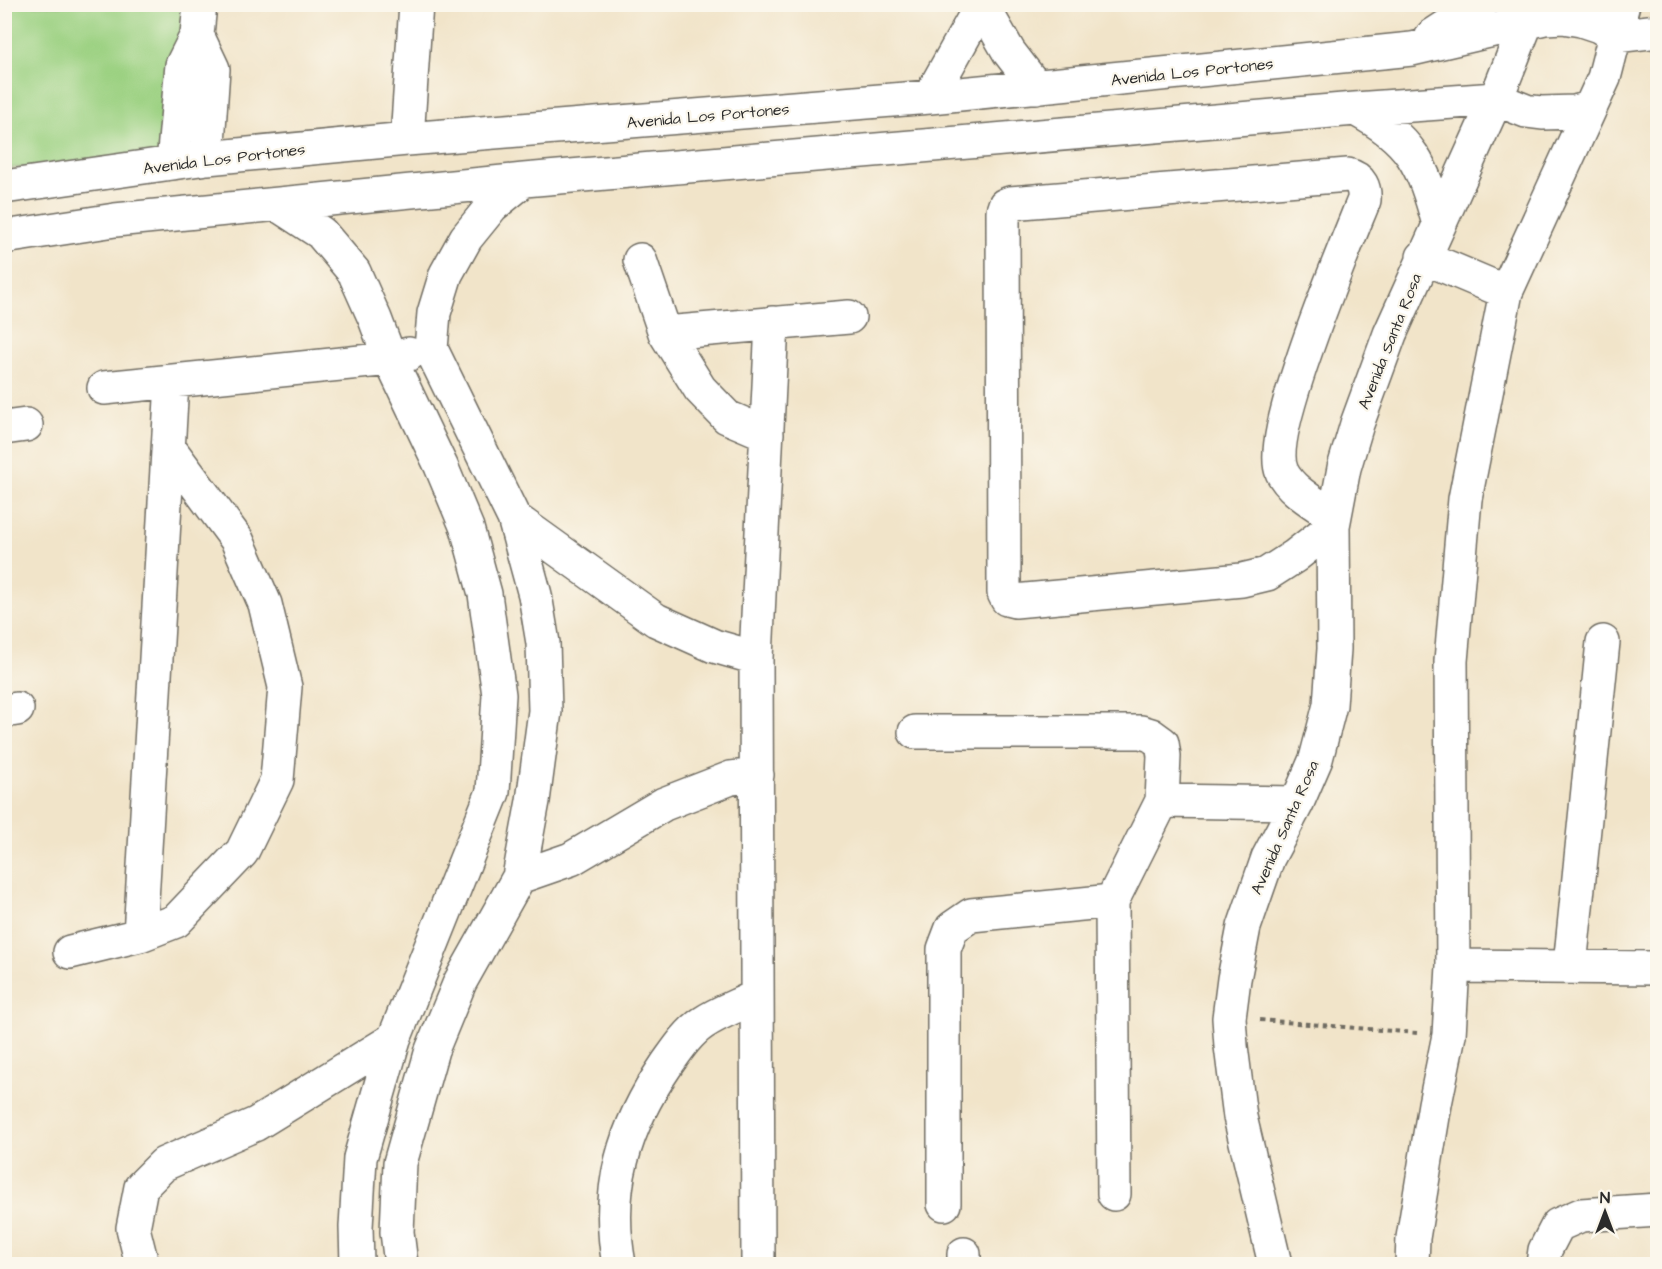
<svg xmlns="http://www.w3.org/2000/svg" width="1662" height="1269" viewBox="0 0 1662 1269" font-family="'Architects Daughter',sans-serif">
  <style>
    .green { fill: #9cd182; stroke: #647e56; stroke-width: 1.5 }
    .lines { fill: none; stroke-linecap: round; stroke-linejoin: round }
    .minor-casing { stroke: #706c62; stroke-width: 36 }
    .path { stroke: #706c62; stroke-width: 4; stroke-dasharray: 4.5 4.5; stroke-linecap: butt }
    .minor { stroke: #fff; stroke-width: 33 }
    .labels { text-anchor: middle; stroke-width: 4.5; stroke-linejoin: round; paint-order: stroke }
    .street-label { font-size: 16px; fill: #2b2b2b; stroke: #fbf7ec }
  </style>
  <rect width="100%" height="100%" fill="#fbf7ec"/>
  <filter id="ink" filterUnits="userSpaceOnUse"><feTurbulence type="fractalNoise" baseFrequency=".0167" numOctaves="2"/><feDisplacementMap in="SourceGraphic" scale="12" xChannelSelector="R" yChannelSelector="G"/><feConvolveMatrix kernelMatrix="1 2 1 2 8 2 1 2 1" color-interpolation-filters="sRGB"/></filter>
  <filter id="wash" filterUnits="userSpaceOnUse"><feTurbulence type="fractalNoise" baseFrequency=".008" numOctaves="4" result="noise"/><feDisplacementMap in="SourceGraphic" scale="24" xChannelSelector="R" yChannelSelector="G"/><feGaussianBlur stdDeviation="1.35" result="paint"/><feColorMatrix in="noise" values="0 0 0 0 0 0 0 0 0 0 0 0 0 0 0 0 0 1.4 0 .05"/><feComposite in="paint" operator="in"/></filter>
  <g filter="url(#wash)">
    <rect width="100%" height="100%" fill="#f1e4c9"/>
    <path class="green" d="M5,5H186L169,170L5,168Z"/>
  </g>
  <g filter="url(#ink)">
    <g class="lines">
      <defs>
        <path id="minor" d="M982,5L1009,52L1036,87
          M197,35L213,69L207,158
          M1432,36L1481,4
          M930,97L982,4
          M1355,109C1413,140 1422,164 1439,224
          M407,139L416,4
          M173,163L182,65L197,35L200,4
          M4,187L207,158L407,139L930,97L1412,49L1545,18L1563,17L1581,20L1599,26L1615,36L1658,31
          M278,205L321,233L354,272L375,319L390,359L441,466L467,528L485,594L499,695L493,792L394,1039L360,1158L356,1227L357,1264
          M4,237L115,220L524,180L1355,109L1496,99L1526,111L1542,113L1575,112L1590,108
          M1423,257L1506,292
          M640,260L665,333L700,389L727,417L767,434
          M665,333L849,317
          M104,388L390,359L409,354
          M4,428L26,425
          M514,518L656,620L714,646L756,658
          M1333,526L1295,556L1267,574L1242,580L1015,601L1007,599L1004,593L1003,211L1005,205L1010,203L1348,175C1361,178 1365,188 1364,200C1346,245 1265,435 1282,472C1291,491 1317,504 1334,517
          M4,711L17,709
          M915,732H1141L1151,735L1162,743L1164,756L1162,801L1112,901L1114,1194
          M1162,801L1297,803
          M519,877L571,859L664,804L731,778L757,775
          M140,935L172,382
          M70,952L140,935L176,921L242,852L277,780L285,687L265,604L237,540L169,448
          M1453,966L1658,968
          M1570,966L1603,642
          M944,1204V949L952,928L971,915L1112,901
          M964,1254V1264
          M142,1264L133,1228L141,1187L164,1164L256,1124L394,1039
          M401,1264L397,1232L400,1163L432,1050L460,982L519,877L533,801L545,711L543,643L535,595L514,518L431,349L434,313L446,274L466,238L492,206L524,180
          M619,1264C605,1189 624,1127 667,1064C677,1050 688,1033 703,1023C719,1012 740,1005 757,996
          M758,1264L756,658L772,323
          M1275,1264L1240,1117L1231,1046L1229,1018L1234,979L1244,927L1268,858L1297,803L1316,759L1330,705L1334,649L1333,526L1344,468L1357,424L1390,334L1496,99L1533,6
          M1412,1264L1413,1238L1435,1104L1449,1035L1453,966L1451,661L1465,499L1506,292L1604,78L1623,4
          M1543,1264L1545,1250L1558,1225L1581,1215L1658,1210"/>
      </defs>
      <use href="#minor" class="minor-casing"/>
      <path class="path" d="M1260,1020L1417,1033"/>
      <use href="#minor" class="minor"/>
    </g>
  </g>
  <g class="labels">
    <g class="street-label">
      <text transform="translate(1192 71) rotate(-6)" y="6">Avenida Los Portones</text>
      <text transform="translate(708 115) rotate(-5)" y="6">Avenida Los Portones</text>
      <text transform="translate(224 158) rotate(-7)" y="6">Avenida Los Portones</text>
      <text transform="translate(1389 341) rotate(-68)" y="6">Avenida Santa Rosa</text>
      <text transform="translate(1284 827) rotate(-66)" y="6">Avenida Santa Rosa</text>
    </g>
  </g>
  <rect width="1662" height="1269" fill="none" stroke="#fbf7ec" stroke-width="24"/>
  <g transform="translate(1605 1212)" stroke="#fbf7ec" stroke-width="4.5" paint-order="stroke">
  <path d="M0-4.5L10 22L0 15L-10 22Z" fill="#2b2b2b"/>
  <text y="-9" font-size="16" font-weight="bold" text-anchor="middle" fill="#2b2b2b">N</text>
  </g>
</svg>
